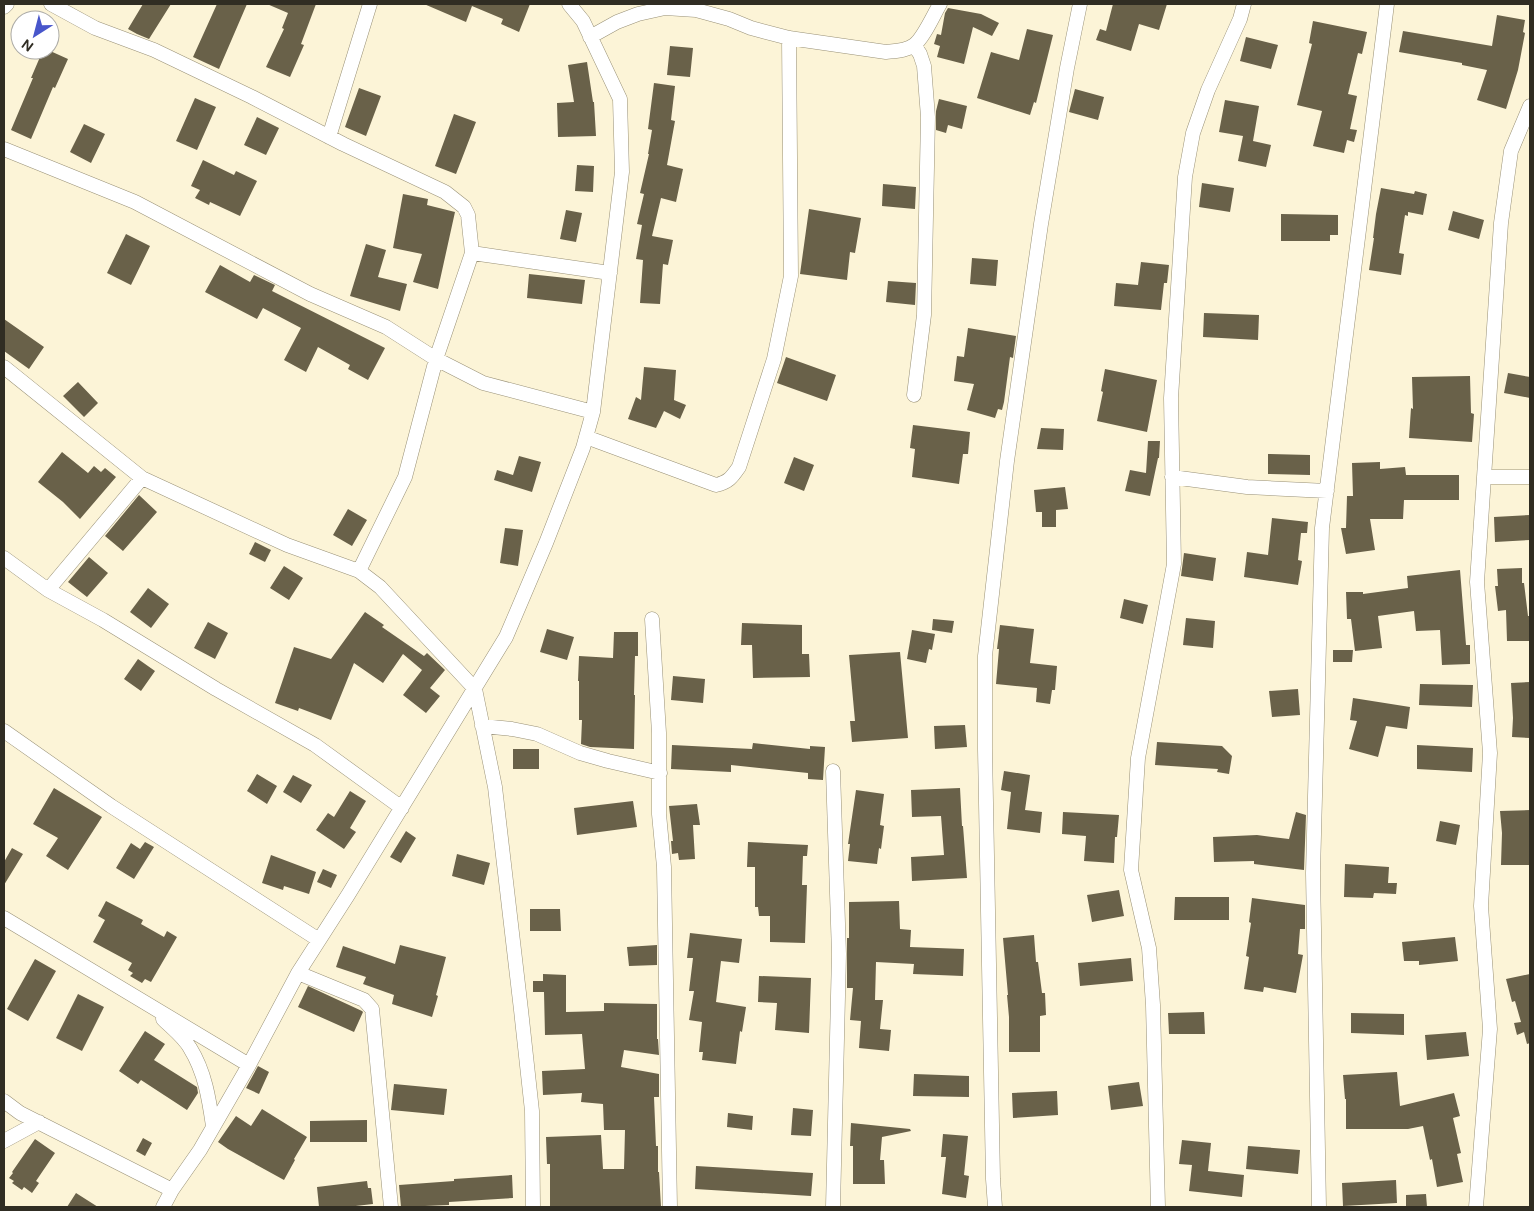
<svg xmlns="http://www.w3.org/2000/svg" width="1534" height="1211" viewBox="0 0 1534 1211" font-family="'DM Sans',sans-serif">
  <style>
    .building { fill: #696149 }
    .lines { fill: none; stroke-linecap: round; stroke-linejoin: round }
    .minor-casing { stroke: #999177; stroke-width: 15 }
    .minor { stroke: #fff; stroke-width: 14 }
  </style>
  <rect width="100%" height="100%" fill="#fcf4d7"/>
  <path class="building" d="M143,4H171L149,39L137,34L128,29Z
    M217,4H247L219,69L193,57Z
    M267,4H316L301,44L304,45L290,77L266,67L284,29L282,28L288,13Z
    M424,4H530L519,32L501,24L503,19L472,6L466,22Z
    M1113,4H1167L1159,30L1139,24L1131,51L1096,40L1100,29L1106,31Z
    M948,8L981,14L999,23L992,36L973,27L964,64L937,57L940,46L934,44L937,34L941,35L945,13Z
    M1497,15L1525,20L1523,32L1525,33L1518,70L1506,109L1477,100L1487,70L1462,65V63L1399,52L1403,31L1492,46Z
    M1313,21L1367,32L1362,54L1358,53L1348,94L1357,96L1350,129L1357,130L1354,142L1347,140L1344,153L1313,146L1322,111L1297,105L1312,44L1309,43Z
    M1027,29L1053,35L1036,103L1034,102L1030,115L977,98L991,52L1019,60Z
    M1246,37L1278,45L1271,69L1240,61Z
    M670,46L693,48L690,77L667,75Z
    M43,50H48L68,59L55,88L53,87L31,139L11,130L33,78H31Z
    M587,62L593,102H594L596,136L558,137L557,103L574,102L568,65Z
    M654,83L675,86L671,120L675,121L667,165L683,169L676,202L661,198L652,236L673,240L668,265L663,264L660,304L640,303L643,260L636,259L642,225L637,224L644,194L640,193L649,154H648L652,130L648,129Z
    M359,88L381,96L366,136L345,127Z
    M1075,89L1104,97L1098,120L1069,112Z
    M195,98L216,107L197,150L176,141Z
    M939,99L967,106L962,129L948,125L946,133L936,130V111Z
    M1225,100L1259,106L1253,141L1271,145L1266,167L1238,161L1243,136L1219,132Z
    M454,114L476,122L456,174L435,166Z
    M257,117L279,128L266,155L244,145Z
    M84,124L105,134L91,163L70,152Z
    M203,160L234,175L236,171L257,181L240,216L210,202L209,205L195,198L200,190L191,186Z
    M577,165L594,166L593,192L575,191Z
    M1202,183L1234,188L1230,212L1199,207Z
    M883,184L916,187L915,209L882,206Z
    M1381,188L1414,194L1415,191L1427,194L1423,215L1408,212V216L1405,215L1399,253L1404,254L1401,275L1369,270L1374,238H1373L1376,214Z
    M403,194L428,199L427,205L455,212L438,289L413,282L422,254L393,248Z
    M809,209L861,218L855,253L850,252L847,280L800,274Z
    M566,210L582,213L576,242L560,239Z
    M1453,211L1484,220L1479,239L1448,230Z
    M1281,214L1338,215V235H1330V241H1281Z
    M126,234L150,246L131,285L107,273Z
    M366,244L386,250L378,277L407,284L400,311L350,296Z
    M972,258L998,260L996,286L970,284Z
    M1141,262L1169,265L1167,283H1164L1161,310L1114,306L1116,283L1138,285Z
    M220,265L250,282L254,275L275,285L272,291L385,348L368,380L348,369L350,365L318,347L306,372L284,360L301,328L263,308L257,319L205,292Z
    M529,274L585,280L582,304L527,298Z
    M888,281L916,283L915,305L886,302Z
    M1204,313L1259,315L1258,340L1203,337Z
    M4,319L44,347L29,369L4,351Z
    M968,328L1016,336L1013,358L1010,357L1004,402L1002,410L998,409L995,418L967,410L974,384L954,381L957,356L964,357Z
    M786,357L836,375L827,401L777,383Z
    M644,367L676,370L674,400L686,405L680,419L664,411L656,428L628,419L636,397L641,400Z
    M1105,369L1157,380L1147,432L1097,421L1103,392L1101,391Z
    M1508,373L1530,377V398L1504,393Z
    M1470,376L1471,413L1474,414L1472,442L1409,438L1411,408L1413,409L1412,377Z
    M78,382L98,403L84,417L63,396Z
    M913,425L970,432L968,454H963L959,484L912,477L915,449L910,448Z
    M1041,428L1064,429L1063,450L1037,449Z
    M1148,441H1160L1159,458H1158L1150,496L1125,491L1130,470L1146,473Z
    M62,452L88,473L94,466L101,472L105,468L116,477L80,519L63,502L38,482Z
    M1268,454L1310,455V475L1268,474Z
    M519,456L541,462L532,492L494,480L497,470L513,475Z
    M794,457L814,465L804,491L784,483Z
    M1380,462V469L1405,467L1406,475H1459V500H1404L1403,519H1370L1375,550L1346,554L1341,528H1346L1347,496H1353L1352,463Z
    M1065,487L1068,509L1056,510V527H1042V512H1036L1034,490Z
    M139,495L157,512L123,551L105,536Z
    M348,509L367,520L352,546L333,535Z
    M1530,515V540L1495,542L1494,517Z
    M1272,518L1308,522L1307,533H1301L1298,560L1302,561L1298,585L1244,577L1247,552L1268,555Z
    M505,528L523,530L518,566L500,563Z
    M255,542L271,550L265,562L249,554Z
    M1184,553L1216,558L1213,581L1181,576Z
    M89,557L108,573L87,597L68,582Z
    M284,566L303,578L289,600L270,588Z
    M1522,568V583H1524L1528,616H1530V641H1507L1506,610L1498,611L1495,586H1498L1497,569Z
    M1460,570L1466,645H1470V664L1442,665L1440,630L1416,631L1414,611L1378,616L1382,648L1355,651L1351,619H1347L1346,592H1363V594L1408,588L1407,576Z
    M148,588L169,604L151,628L130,612Z
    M1124,599L1148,605L1143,624L1120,618Z
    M365,612L384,625L382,627L424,656L427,653L445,670L430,688L440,696L426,713L403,695L422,670L403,654L383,683L354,663L331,720L299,708L298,711L275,703L294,647L331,659Z
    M1186,618L1215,621L1213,648L1183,645Z
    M933,619L954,621L952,633L932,630Z
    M208,622L228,633L215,659L194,648Z
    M742,623L802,625V654H809L810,677L753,678L752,645H741Z
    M1000,625L1034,629L1030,663L1057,666L1055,690H1052L1050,704L1036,702L1037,688L996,684L999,649H997Z
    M547,629L574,637L567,660L540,652Z
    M912,630L935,634L932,650L929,649L926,663L907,659Z
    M614,632H638V656H635L634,695H635L634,749L590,747L581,744L582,720H579V681H578L579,656L613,658Z
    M1333,650H1353L1352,662H1333Z
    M900,652L908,738L852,742L850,721H855L849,655Z
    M138,659L155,671L141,691L124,679Z
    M673,676L705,679L703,703L671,700Z
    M1530,682V738L1512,737L1513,718L1511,683Z
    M1420,684L1473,685L1472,707L1419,705Z
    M1298,689L1300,715L1272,717L1269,691Z
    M1353,698L1410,707L1407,729L1386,726L1378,757L1349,749L1357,721L1350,720Z
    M965,725L967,747L935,749L934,726Z
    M1157,742L1222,746L1232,756L1229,774L1217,772L1218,769L1155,765Z
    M753,743L810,749V746L825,747L823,780L808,779V773L731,765V772L671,769L672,745L752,749Z
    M1417,745L1473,748L1472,772L1417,769Z
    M513,749H539V769H513Z
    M1004,771L1030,775L1025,810L1042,812L1040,833L1007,829L1011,792L1001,790Z
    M257,774L277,786L267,804L247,791Z
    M293,775L312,785L301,803L283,792Z
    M54,788L102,817L68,870L46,856L58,838L33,824Z
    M960,788L962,826H963L967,878L912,881L911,857L944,855L941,816L912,817L911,790Z
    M856,790L884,794L880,825L884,826L881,849L879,848L877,864L848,861L850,844H848Z
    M350,791L366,801L350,828L356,832L344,849L316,830L328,813L334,817Z
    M633,801L637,827L577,835L574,808Z
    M697,804L700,825H693L695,859L679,860L678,853L672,854L671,841H673L669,806Z
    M1530,810V865H1501L1502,833L1500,811Z
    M1063,812L1119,815L1117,837H1115L1114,863L1084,861L1086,836L1062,834Z
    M1296,812L1306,815L1304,870L1254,864V861L1214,862L1213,837L1257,835L1289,839Z
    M1440,821L1460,825L1456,845L1436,841Z
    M406,831L416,838L401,863L390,857Z
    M145,842L154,847L134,879L116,868L131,843L140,849Z
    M748,842L808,845L807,856H803L802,885H807L805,943L770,942V916H759L758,907H755V867H747Z
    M12,848L23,854L4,885V862Z
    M457,854L490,863L484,885L452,876Z
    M271,855L316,872L309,894L284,886L283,890L262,883Z
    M1345,864L1389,867L1388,883H1397L1396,894L1374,893L1373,898L1344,897Z
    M323,869L337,875L331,888L317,882Z
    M1119,890L1124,916L1092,922L1087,895Z
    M1175,897H1229V920H1174Z
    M1252,898L1305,905V929H1300L1298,954L1303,955L1296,993L1264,987L1263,992L1244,989L1249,957L1246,956L1251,923L1249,922Z
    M106,901L143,920L141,924L164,937L167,931L177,937L151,982L145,979L142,983L130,976L133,973L128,970L132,963L93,942L105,920L98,916Z
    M899,901L900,929L911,930L910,947L964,949L963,976L913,974L914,964L876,962L875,1000H883L880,1029L891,1030L889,1051L859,1048L861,1021L850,1020L853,988H847V938H849V902Z
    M530,909H560L561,931H530Z
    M690,933L742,939L739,963L721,961L716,1002L746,1007L742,1032L740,1031L736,1064L702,1060L703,1052H699L702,1022L689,1020L694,991H689L693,958H687Z
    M1034,935L1036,962H1038L1042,993H1045L1046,1015L1040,1016V1052H1009V1017L1007,995H1008L1003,938Z
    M1455,937L1458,961L1419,965V961H1404L1402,942Z
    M400,945L446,957L436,995L438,996L432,1017L392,1004L394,995L363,984L366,977L336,967L343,946L395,964Z
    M657,945V965L629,966L627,947Z
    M1131,958L1133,981L1080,986L1078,963Z
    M35,959L56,971L28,1021L7,1009Z
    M543,974L566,975V1012L604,1011V1003L657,1004V1039H658L659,1055L624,1050L621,1067L659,1074V1097H654L656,1146H658V1172H659L661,1207H550V1164H547L546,1137L601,1135L603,1169H624L625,1130H604L603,1104L581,1102L582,1093L543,1095L542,1071L585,1069L582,1034L545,1035L544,992H533V981H543Z
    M1530,974V1043L1527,1044L1524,1032L1517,1035L1514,1023L1521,1022L1515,1001L1512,1002L1506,979Z
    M759,976L811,978L809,1033L775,1030L777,1003L758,1002Z
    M308,986L362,1011L363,1012L354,1032L298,1007Z
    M78,994L104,1007L82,1051L56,1038Z
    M1204,1012L1205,1034H1169L1168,1013Z
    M1351,1013L1404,1014V1035L1351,1033Z
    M145,1031L165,1044L154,1060L197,1087L198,1093L187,1110L141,1080L138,1084L119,1071Z
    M1466,1032L1469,1056L1427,1060L1425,1035Z
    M258,1066L269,1072L259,1094L246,1088Z
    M1397,1072L1400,1106L1454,1093L1460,1116L1453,1118L1461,1153L1457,1154L1463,1182L1437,1187L1432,1159L1430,1160L1423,1126L1408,1129H1346V1099H1345L1343,1075Z
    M914,1074L969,1076V1097L913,1096Z
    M1139,1082L1143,1106L1111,1110L1108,1086Z
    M394,1084L447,1089L444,1115L391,1110Z
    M1057,1091L1058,1115L1013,1118L1012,1093Z
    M793,1108L813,1110L811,1136L791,1135Z
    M262,1109L307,1137L294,1159L295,1160L284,1180L228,1149L218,1142L236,1116L251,1126Z
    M728,1113L753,1116L752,1130L727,1127Z
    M367,1120V1142H310V1121Z
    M851,1123L910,1129L911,1131L882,1137L880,1160H884L885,1184H853V1146H850Z
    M943,1134L968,1136L964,1175L969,1176L966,1198L942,1194L946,1157H941Z
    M143,1138L152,1143L145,1156L136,1151Z
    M35,1139L55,1153L36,1181L39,1183L32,1193L24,1187L22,1190L12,1183L14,1181L9,1178L13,1173L12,1172Z
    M1182,1140L1211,1143L1208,1171L1244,1175L1242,1197L1189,1191L1192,1165L1179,1164Z
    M1248,1146L1300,1150L1298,1174L1246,1169Z
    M696,1166L813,1173L811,1196L695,1189Z
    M512,1175L513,1198L449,1202V1205L401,1207L399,1185L454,1181V1179Z
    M1396,1180L1397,1203L1343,1206L1342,1183Z
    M367,1181L368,1188H371L373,1204L347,1207H319L317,1187Z
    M76,1193L98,1207H67Z
    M1426,1194L1427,1207H1406V1195Z"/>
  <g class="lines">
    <defs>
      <path id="minor" d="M51,4L95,28L154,50L252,97L343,144L445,192L464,207L468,215L472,253L610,273
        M4,7L7,4
        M590,37L617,22L638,14L665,8L696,10L729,19L751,28L789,38L886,52C895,51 906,51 914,45C923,39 934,14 940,4
        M329,137L370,4
        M4,149L135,202L310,294L386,327L436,359L483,383L593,412
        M4,367L142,478L287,545L359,571L380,587L475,689L495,787L521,1010L532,1111L533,1207
        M914,395L924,315L928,117L924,66L920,54L914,45
        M586,437L716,485C729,482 732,477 739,467L774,359L791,276L789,38
        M1172,477L1247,487L1327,491
        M1484,477H1530
        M4,558L48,590L103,620L216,689L315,745L402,808
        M359,571L405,477L436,359L472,253
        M48,590L142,478
        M652,619L659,733V814L664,867L670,1207
        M482,726L512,729L537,734L580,753L608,761L660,773
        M4,731L111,806L319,940
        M833,771L839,954L833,1207
        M4,918L249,1065
        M298,973L364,1000L372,1009L391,1207
        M163,1019C172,1028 184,1037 190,1048C205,1072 209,1099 213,1126
        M4,1101L20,1113L172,1190
        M4,1141L39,1122
        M163,1207L172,1190L200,1150L249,1065L298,973L348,895L506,637L546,543L583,448L593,412L622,172L620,99L583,21L569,4
        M995,1207L993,1179L985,749V656L1007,461L1041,224L1067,68L1080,4
        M1158,1207L1153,1005L1149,948L1131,870L1138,758L1174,564L1171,398L1185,177L1193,133L1208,90L1240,19L1244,4
        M1319,1207L1313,873L1322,528L1387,4
        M1476,1207L1490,1029L1481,906L1490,753L1477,582L1501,223L1511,151L1530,106"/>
    </defs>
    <use href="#minor" class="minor-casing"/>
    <use href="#minor" class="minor"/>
  </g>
  <rect width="1534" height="1211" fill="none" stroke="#302d23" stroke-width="10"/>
  <g transform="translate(35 35) rotate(216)"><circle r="24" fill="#ffffff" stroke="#acaba7"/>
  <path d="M0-4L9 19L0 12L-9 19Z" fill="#4856cb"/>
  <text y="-8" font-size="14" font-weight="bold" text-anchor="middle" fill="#302d23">N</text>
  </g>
</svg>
